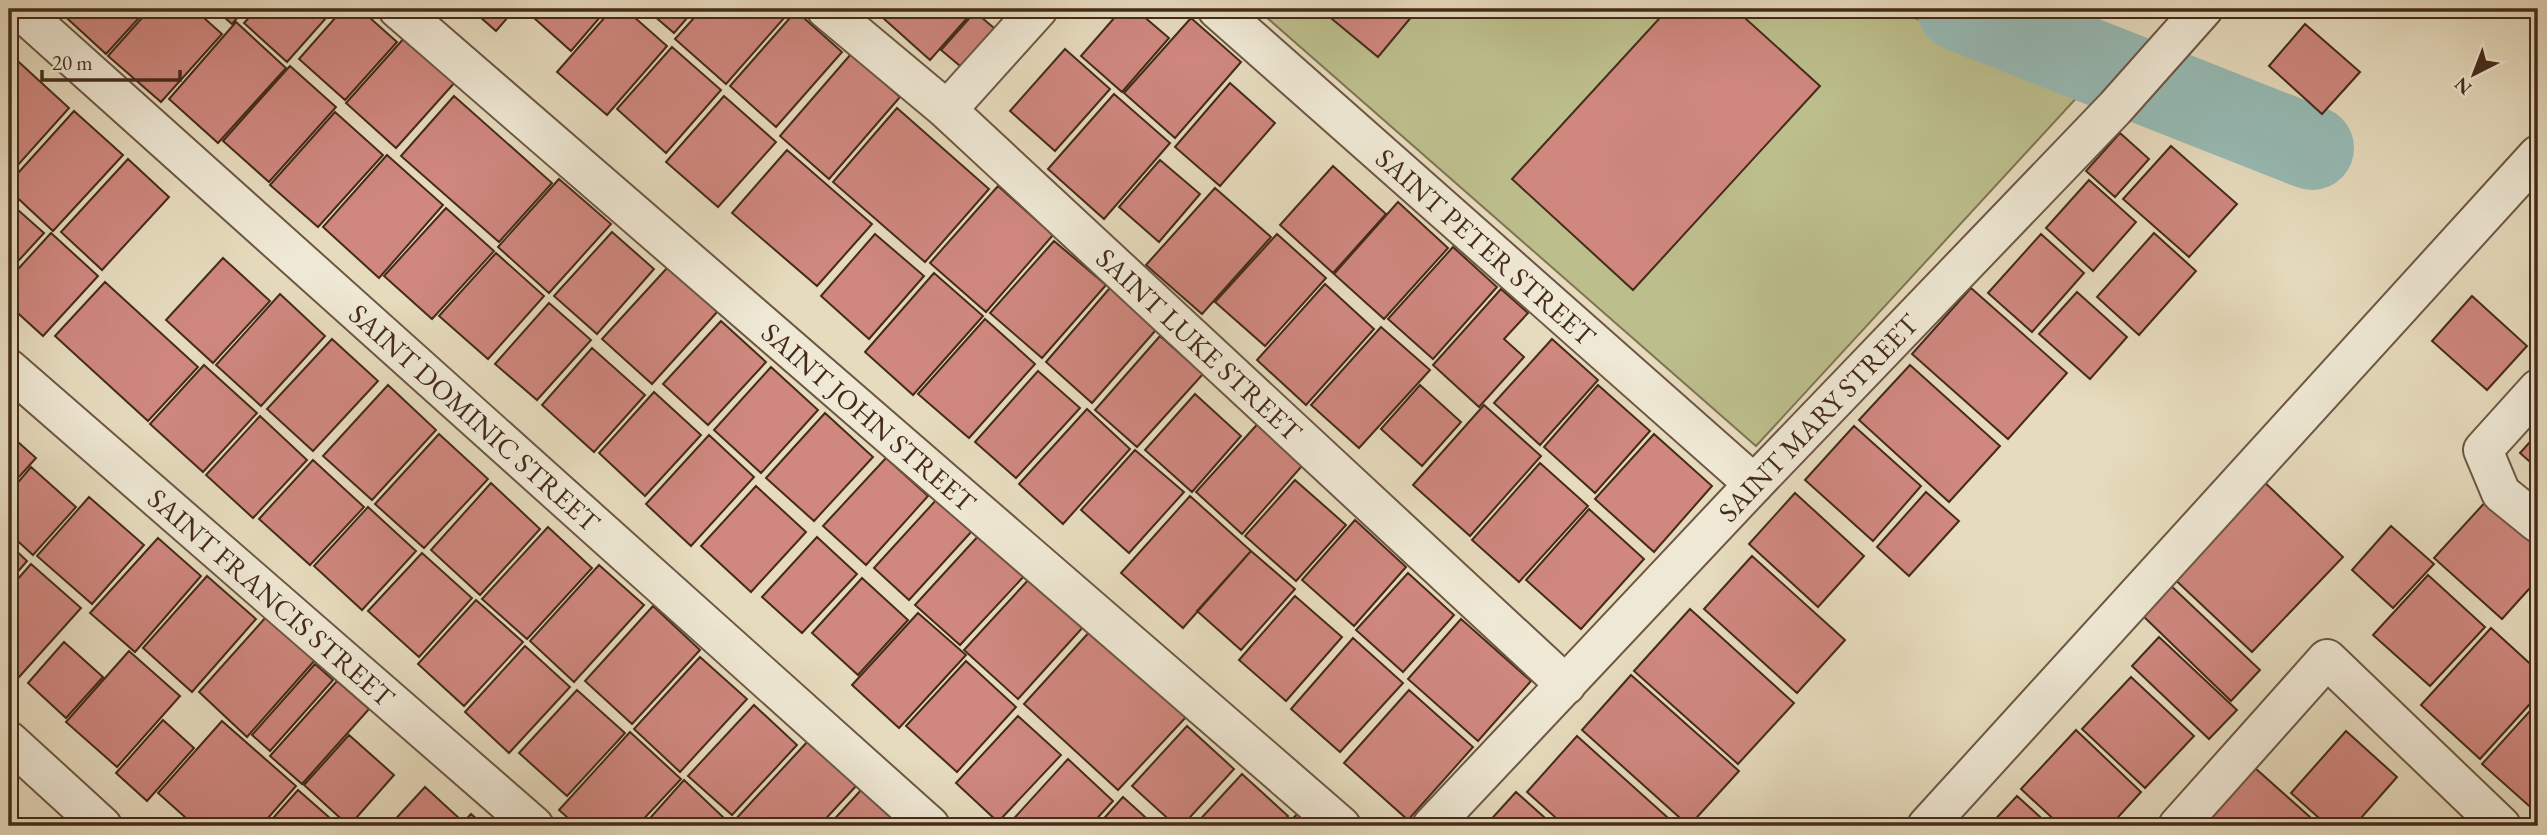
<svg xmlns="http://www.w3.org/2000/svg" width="2547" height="835" viewBox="0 0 2547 835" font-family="'EB Garamond',serif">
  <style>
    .park { fill: #bcbe8c; stroke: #807454; stroke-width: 2 }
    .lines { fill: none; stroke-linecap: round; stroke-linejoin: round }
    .river { stroke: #97bbb5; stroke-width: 84 }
    .building { fill: #cf877e; stroke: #452b1b; stroke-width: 2 }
    .minor-casing { stroke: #6d5744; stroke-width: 42 }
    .minor { stroke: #efe8d4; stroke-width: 38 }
    .labels { text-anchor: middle; stroke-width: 7; stroke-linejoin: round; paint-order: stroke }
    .street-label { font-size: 28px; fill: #452b1b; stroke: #efe8d4 }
  </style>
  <rect width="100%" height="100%" fill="#e6dbbd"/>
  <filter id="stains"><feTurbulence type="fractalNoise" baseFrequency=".00286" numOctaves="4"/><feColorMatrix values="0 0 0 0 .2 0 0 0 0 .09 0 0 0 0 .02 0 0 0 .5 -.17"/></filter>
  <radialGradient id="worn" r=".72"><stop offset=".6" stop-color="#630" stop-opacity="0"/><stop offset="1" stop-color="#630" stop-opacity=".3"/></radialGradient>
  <path class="park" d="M1257,9H1889L2093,80L1756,446Z"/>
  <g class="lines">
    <path class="river" d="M1959,9L2312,148"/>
  </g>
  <path class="building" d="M60,9H147L106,54L58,10Z
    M150,9H194L222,34L161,102L108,56Z
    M215,9H245L232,24Z
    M257,9H334L287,62L244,23Z
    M343,9H360L397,42L345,100L299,59Z
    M471,9H515L496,31Z
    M524,9H607L571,51Z
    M612,9H625L667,46L607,115L557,72Z
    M646,9H695L674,33Z
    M702,9H792L726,84L675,39Z
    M873,9H975L930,60Z
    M1122,9H1135L1169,38L1122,92L1081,56Z
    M1320,9H1418L1378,57Z
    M1668,9H1735L1820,86L1633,290L1512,179Z
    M796,11L842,52L776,127L730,86Z
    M975,12L1006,38L972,76L941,50Z
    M1191,18L1241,62L1175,138L1124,93Z
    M236,22L286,68L218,143L169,99Z
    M2305,24L2360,72L2322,114L2269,66Z
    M406,36L456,81L396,148L346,103Z
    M672,47L721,90L666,153L617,109Z
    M1065,49L1110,89L1055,151L1010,111Z
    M9,53L69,108L9,175Z
    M851,54L900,97L829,179L780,136Z
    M290,66L336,107L269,182L223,141Z
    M1230,83L1275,123L1220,186L1175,147Z
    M1114,94L1170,143L1104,219L1048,169Z
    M454,96L552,183L499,242L401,156Z
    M724,96L776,142L718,207L666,162Z
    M897,108L989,189L925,262L833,182Z
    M74,111L123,155L53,231L9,190V183Z
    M335,112L383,155L318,227L270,185Z
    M2120,133L2149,159L2115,197L2086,171Z
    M2171,146L2237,204L2189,257L2123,199Z
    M787,150L872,224L817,286L732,213Z
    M387,155L443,205L379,278L323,227Z
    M128,159L169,197L102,270L61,232Z
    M1160,160L1200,194L1159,242L1119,207Z
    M1333,166L1386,214L1333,273L1280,225Z
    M559,179L611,224L549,293L498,247Z
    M2089,180L2136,222L2093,271L2046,228Z
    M998,186L1053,235L986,312L930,263Z
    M1215,188L1271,237L1202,314L1146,265Z
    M9,202L44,233L9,271Z
    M1398,202L1448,248L1384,319L1334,274Z
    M446,208L494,251L432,319L384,276Z
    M612,232L654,269L597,334L554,296Z
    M51,233L98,276L43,336L9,305V279Z
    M2154,233L2196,271L2139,335L2097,297Z
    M875,234L924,276L869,339L821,296Z
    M1277,234L1326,278L1265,346L1215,302Z
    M2041,234L2084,273L2032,332L1988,293Z
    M1054,241L1106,285L1042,358L990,313Z
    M1453,247L1497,287L1433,359L1388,319Z
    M496,253L544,296L488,359L439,316Z
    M223,258L270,301L213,363L166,320Z
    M668,267L718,311L652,384L602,339Z
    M934,273L983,316L913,395L865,352Z
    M105,282L198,367L148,421L55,336Z
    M1115,282L1162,323L1092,403L1046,362Z
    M1325,284L1374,329L1306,405L1257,360Z
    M1971,288L2067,373L2008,439L1912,354Z
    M1501,289L1528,313L1504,339L1524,357L1479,407L1433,365Z
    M2077,292L2127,337L2090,379L2039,334Z
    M280,294L325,336L261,406L216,365Z
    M2472,296L2527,346L2487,390L2432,341Z
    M549,303L591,340L537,400L495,364Z
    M985,319L1035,364L969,438L918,394Z
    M721,321L766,362L708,425L663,384Z
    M1381,327L1430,370L1359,448L1311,405Z
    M1160,336L1203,374L1137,447L1095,410Z
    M332,339L378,381L313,451L267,409Z
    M1552,339L1598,380L1540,445L1494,403Z
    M592,348L645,395L594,452L542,405Z
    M204,365L257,413L203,472L150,424Z
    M1910,365L2000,446L1949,502L1859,420Z
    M771,367L818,410L761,473L714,430Z
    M1038,371L1080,408L1016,478L975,442Z
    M388,385L436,430L372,500L323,456Z
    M1420,385L1461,422L1422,466L1381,429Z
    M1598,385L1650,431L1595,493L1544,447Z
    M654,392L701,435L645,496L599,453Z
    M1195,394L1241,436L1192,492L1145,450Z
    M1484,405L1541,456L1470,536L1413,485Z
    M1087,409L1130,449L1063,524L1019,484Z
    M825,413L873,457L814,521L766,478Z
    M260,416L307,460L253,518L206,475Z
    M1263,418L1308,459L1242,534L1196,492Z
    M1854,426L1921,486L1873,541L1805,480Z
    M2538,433V469L2520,453Z
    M9,434L36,458L9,488Z
    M439,434L488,479L424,548L375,504Z
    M1654,434L1712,486L1654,552L1595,499Z
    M709,435L754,477L691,546L646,504Z
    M1135,450L1184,492L1129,553L1081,510Z
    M886,458L928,496L866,565L823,526Z
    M313,460L364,507L310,565L259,519Z
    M1540,463L1588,506L1519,582L1472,540Z
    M31,467L76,507L33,555L9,533V493Z
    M2259,477L2343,557L2252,652L2168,573Z
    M1295,480L1346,525L1296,581L1245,536Z
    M491,483L540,529L480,595L431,550Z
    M756,486L806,532L751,592L701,546Z
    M1926,492L1959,521L1909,576L1877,547Z
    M1795,493L1864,556L1818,607L1749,544Z
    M1190,496L1251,551L1183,628L1121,573Z
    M89,497L144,545L92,604L37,556Z
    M2489,498L2538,543V579L2502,619L2434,558Z
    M937,499L972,531L909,600L874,568Z
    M368,507L416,551L362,610L314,566Z
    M1589,509L1644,559L1581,629L1526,580Z
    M1355,520L1406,567L1354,626L1302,580Z
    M2391,526L2434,564L2393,608L2352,570Z
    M548,527L592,568L527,639L482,599Z
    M981,533L1026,574L960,645L915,605Z
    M817,537L857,574L802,633L762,597Z
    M158,538L201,576L135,652L90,613Z
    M9,544L27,561L9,582Z
    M1251,551L1295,589L1241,650L1197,611Z
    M422,553L472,598L419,657L368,611Z
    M1752,556L1845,640L1797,693L1704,609Z
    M31,564L81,608L11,686L9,684V589Z
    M599,565L644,605L574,682L530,641Z
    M1408,573L1454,615L1403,672L1356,630Z
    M2428,575L2485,627L2430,686L2373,635Z
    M207,576L256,619L192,692L143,648Z
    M1031,577L1084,626L1018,699L964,650Z
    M862,578L908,620L858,675L812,633Z
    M2168,583L2260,670L2231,701L2140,613Z
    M1295,596L1342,637L1286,701L1239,660Z
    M476,600L523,642L464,706L418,664Z
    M653,606L700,650L632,724L585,681Z
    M1690,609L1794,703L1738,764L1634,671Z
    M918,613L966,655L899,728L852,685Z
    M266,617L315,660L247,737L199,692Z
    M1461,619L1531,681L1478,741L1408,679Z
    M2491,628L2538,671V695L2480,759L2421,705Z
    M1092,629L1187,716L1118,790L1024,704Z
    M2159,637L2237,710L2209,739L2132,666Z
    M1353,638L1403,683L1340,752L1291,709Z
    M64,642L103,677L66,718L28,683Z
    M525,646L570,687L509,753L465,712Z
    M129,651L180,696L117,767L66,722Z
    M700,657L747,699L680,772L634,729Z
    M966,661L1016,707L957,772L906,726Z
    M315,664L333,680L270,751L252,735Z
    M1631,675L1739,771L1689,826L1582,730Z
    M2131,677L2194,736L2145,788L2082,729Z
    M337,681L369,709L302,784L270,756Z
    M577,690L625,733L567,796L519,753Z
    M1409,690L1473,747L1408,820L1344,763Z
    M2538,702V811L2537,813L2482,764Z
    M754,705L797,745L732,815L688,776Z
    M1018,716L1061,755L998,822L956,783Z
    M163,720L194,748L147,801L116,773Z
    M222,721L296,786L261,826H195L158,793Z
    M1187,726L1234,769L1182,826H1176L1132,786Z
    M2076,730L2141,792L2110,826H2061L2021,789Z
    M2346,731L2397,777L2354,826H2328L2291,793Z
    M630,732L681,779L637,826H577L559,810Z
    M349,735L394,775L349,826L304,785Z
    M1577,736L1677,826H1565L1527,792Z
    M808,741L857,785L819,826H740L734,821Z
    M1068,759L1113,801L1090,826H1007Z
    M2255,768L2320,826H2202Z
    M1242,774L1288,816L1278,826H1194Z
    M684,780L724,818L717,826H643Z
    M425,787L460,819L454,826H389Z
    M862,789L902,826H828Z
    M298,790L339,826H266Z
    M1516,792L1554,826H1485Z
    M2017,796L2050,826H1989Z
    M1123,797L1155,826H1097Z
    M1299,812L1314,826H1286Z
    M471,814L485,826H460Z"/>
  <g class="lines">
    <defs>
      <g id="minor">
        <path id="s1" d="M19,9L930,826"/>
        <path id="s2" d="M398,9L1341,826"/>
        <path id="s3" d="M826,9L947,110L1566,685"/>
        <path id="s4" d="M1217,9L1754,484"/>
        <path d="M947,110L1038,9"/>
        <path id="s5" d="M9,369L534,826"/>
        <path d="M2538,389L2483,450L2501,493L2538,523"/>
        <path d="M9,741L102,826"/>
        <path id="s6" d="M1432,826L1754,484L2115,108L2203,9"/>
        <path d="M1927,826L2538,155"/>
        <path d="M2178,826L2327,659L2501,826"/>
      </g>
    </defs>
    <use href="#minor" class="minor-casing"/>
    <use href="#minor" class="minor"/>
  </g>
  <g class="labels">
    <g class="street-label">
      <text dy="10" stroke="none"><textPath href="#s4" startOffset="359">SAINT PETER STREET</textPath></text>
      <text dy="10" stroke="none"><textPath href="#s3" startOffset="502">SAINT LUKE STREET</textPath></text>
      <text dy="10" stroke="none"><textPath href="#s1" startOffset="612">SAINT DOMINIC STREET</textPath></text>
      <text dy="10" stroke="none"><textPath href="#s2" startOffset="623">SAINT JOHN STREET</textPath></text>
      <text dy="10" stroke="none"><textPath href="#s6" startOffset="562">SAINT MARY STREET</textPath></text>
      <text dy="10" stroke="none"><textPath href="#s5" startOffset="348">SAINT FRANCIS STREET</textPath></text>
    </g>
  </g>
  <rect width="2547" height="835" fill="none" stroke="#e6dbbd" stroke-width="35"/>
  <rect x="10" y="10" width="2526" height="814" fill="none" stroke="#452b1b" stroke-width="3.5"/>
  <rect x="18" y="18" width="2512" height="800" fill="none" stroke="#452b1b" stroke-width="2"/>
  <g transform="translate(2474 74) rotate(222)" stroke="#efe8d4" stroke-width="5" paint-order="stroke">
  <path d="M0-5L12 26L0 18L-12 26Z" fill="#452b1b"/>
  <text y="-10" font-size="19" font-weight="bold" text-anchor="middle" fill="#452b1b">N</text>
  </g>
  <path d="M42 70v10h138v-10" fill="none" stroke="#452b1b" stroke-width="3.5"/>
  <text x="52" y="70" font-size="21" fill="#452b1b" stroke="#efe8d4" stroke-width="5" paint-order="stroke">20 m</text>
  <rect width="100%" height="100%" filter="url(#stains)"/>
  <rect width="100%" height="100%" fill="url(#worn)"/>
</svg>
